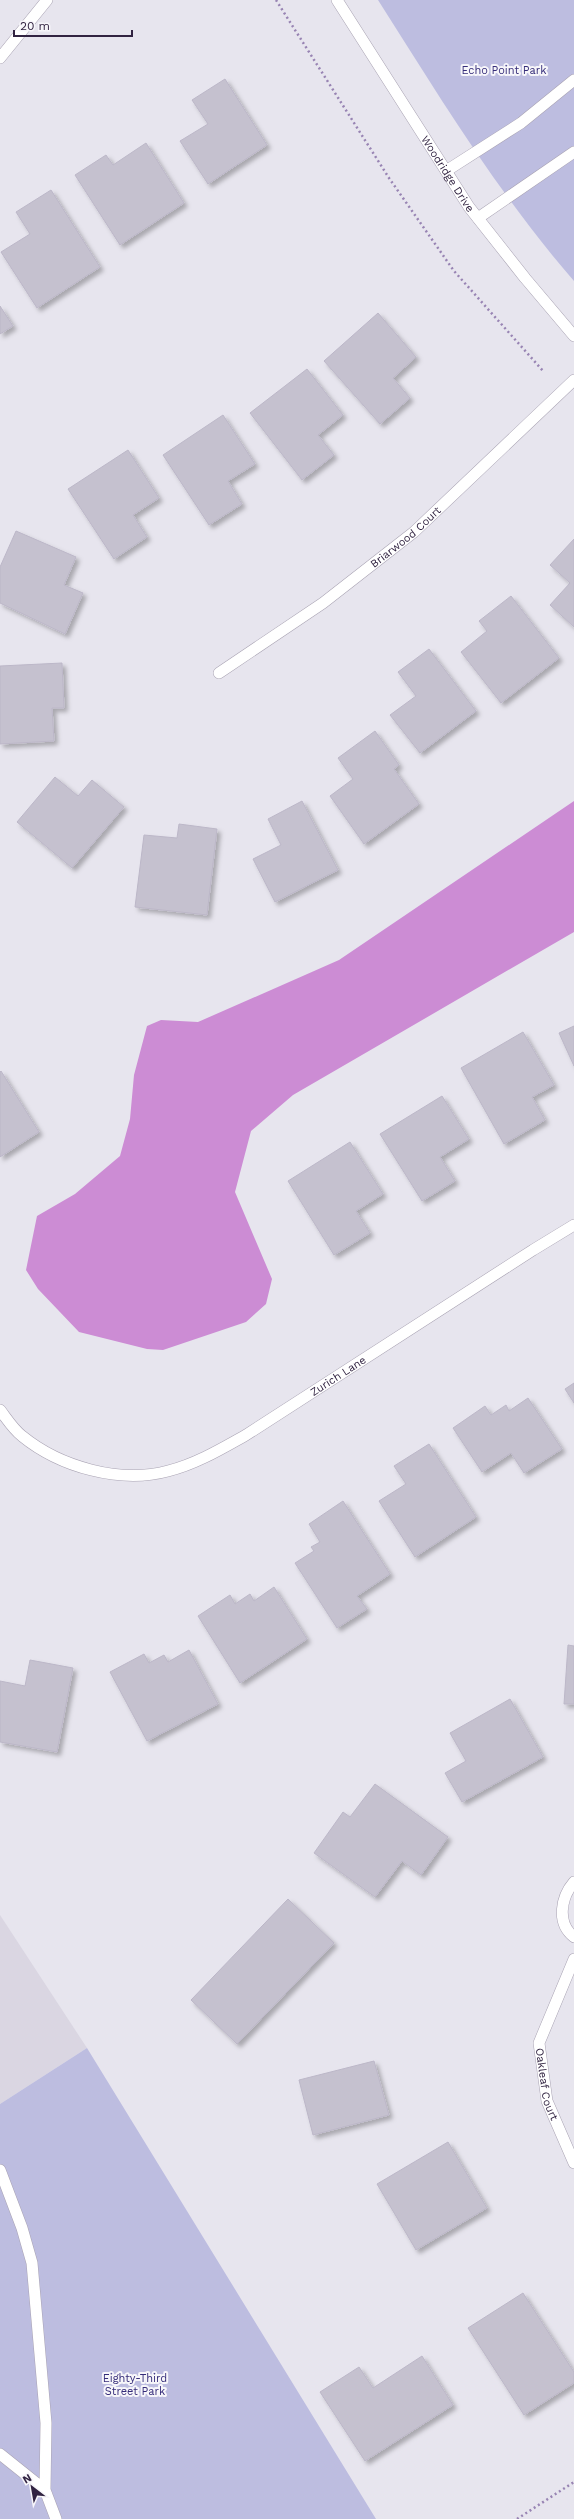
<svg xmlns="http://www.w3.org/2000/svg" width="574" height="2519" viewBox="0 0 574 2519" font-family="'Work Sans',sans-serif">
  <style>
    .built { fill: #dad6e2 }
    .green { fill: #bdbde0 }
    .water { fill: #cc8cd4 }
    .building { fill: #c5c1cf; stroke: #bcb7c8; filter: url(#shadow) }
    .lines { fill: none; stroke-linecap: round; stroke-linejoin: round }
    .service-casing { stroke: #a9a3b3; stroke-width: 12 }
    .minor-casing { stroke: #a9a3b3; stroke-width: 12 }
    .tertiary-casing { stroke: #a9a3b3; stroke-width: 12 }
    .path { stroke: #9884b3; stroke-width: 2.5; stroke-dasharray: 2 3; stroke-linecap: butt }
    .service { stroke: #fff; stroke-width: 11 }
    .minor { stroke: #fff; stroke-width: 11 }
    .tertiary { stroke: #fff; stroke-width: 11 }
    .labels { text-anchor: middle; stroke-width: 4; stroke-linejoin: round; paint-order: stroke }
    .park-label { font-size: 11px; fill: #352c79; stroke: #f7f6fa }
    .street-label { font-size: 11px; fill: #312341; stroke: #f7f6fa }
  </style>
  <defs>
    <filter id="shadow"><feDropShadow dx="3.5" dy="3.5" stdDeviation="2" flood-color="#0004"/></filter>
  </defs>
  <rect width="100%" height="100%" fill="#e7e5ee"/>
  <path class="built" d="M0,1915L87,2048L0,2104Z"/>
  <path class="green" d="M378,0H574V281C499,195 439,96 378,0Z
    M87,2048L376,2519H0V2104Z"/>
  <path class="water" d="M574,801V932L293,1095L251,1131L235,1192L272,1279L266,1304L246,1322L163,1350L147,1349L79,1332L38,1289L26,1270L37,1216L75,1194L120,1156L130,1119L134,1075L147,1026L161,1020L198,1022L339,960Z"/>
  <path class="building" d="M225,79L267,145L208,184L180,141L208,124L192,100Z
    M146,143L184,203L120,245L75,175L106,155L113,165Z
    M51,190L100,267L37,308L1,252L30,234L16,212Z
    M0,306L13,326L0,334Z
    M378,313L416,357L393,378L410,398L380,424L324,361Z
    M307,369L343,415L318,435L334,455L302,480L250,413Z
    M223,415L255,464L228,481L242,504L209,525L163,455Z
    M128,450L159,498L133,515L147,537L114,559L68,489Z
    M16,531L76,557L64,585L83,593L65,634L0,603V567Z
    M574,539V627L550,605L570,583L550,565Z
    M511,596L559,658L501,703L461,652L487,631L479,621Z
    M429,649L476,711L420,753L390,715L416,696L398,672Z
    M62,663L64,708H52L54,741L0,744V666Z
    M375,731L399,765L394,769L419,804L364,844L330,796L353,779L338,758Z
    M55,777L78,796L92,780L124,807L72,868L17,822Z
    M302,801L338,870L275,902L253,859L281,845L268,819Z
    M179,824L217,829L207,915L135,907L144,835L177,838Z
    M574,1026V1066L559,1033Z
    M523,1032L554,1085L532,1097L545,1120L504,1144L461,1068Z
    M1,1071L39,1132L0,1157V1072Z
    M442,1096L469,1139L440,1157L455,1181L422,1201L380,1134Z
    M350,1142L383,1194L356,1211L370,1233L334,1255L288,1181Z
    M574,1383V1403L565,1389Z
    M528,1398L562,1449L524,1473L511,1453L482,1472L453,1428L485,1406L491,1415L506,1405L509,1411Z
    M429,1444L476,1517L415,1557L379,1501L406,1484L394,1466Z
    M343,1501L390,1574L357,1596L367,1609L337,1628L295,1563L314,1551L311,1547L320,1542L309,1524Z
    M274,1587L307,1639L240,1683L198,1616L230,1595L235,1604L250,1594L254,1601Z
    M568,1645L574,1646V1704H564Z
    M189,1650L218,1704L147,1741L110,1672L144,1654L149,1663L164,1655L168,1662Z
    M30,1660L73,1668L57,1752L0,1742V1681L25,1686Z
    M510,1699L543,1757L462,1802L445,1773L466,1761L450,1733Z
    M375,1784L448,1837L421,1875L402,1861L375,1897L314,1853L343,1812L350,1817Z
    M288,1899L334,1943L237,2044L191,2000Z
    M374,2061L389,2115L313,2135L299,2080Z
    M448,2142L487,2208L416,2250L377,2184Z
    M523,2293L574,2372V2383L524,2415L468,2328Z
    M422,2356L453,2405L365,2461L320,2392L359,2367L373,2388Z"/>
  <g class="lines">
    <defs>
      <path id="service" d="M446,171L521,123L574,80
        M478,218L574,152
        M0,2170L22,2228L32,2263L46,2423L45,2490L56,2519
        M0,2454L45,2490"/>
      <g id="minor">
        <path d="M0,58L47,0"/>
        <path id="s1" d="M219,673L323,603L414,532L574,380"/>
        <path id="s2" d="M0,1410C7,1419 13,1429 22,1436C60,1467 120,1484 168,1471C196,1464 221,1449 246,1435L533,1250L574,1225"/>
        <path d="M574,1882C561,1897 556,1923 574,1937"/>
        <path id="s3" d="M574,1959L539,2043L547,2101L574,2163"/>
      </g>
      <g id="tertiary">
        <path id="s4" d="M337,0L469,207L525,278L574,336"/>
      </g>
    </defs>
    <use href="#service" class="service-casing"/>
    <use href="#minor" class="minor-casing"/>
    <use href="#tertiary" class="tertiary-casing"/>
    <path class="path" d="M276,0L389,178L454,271L544,372
      M517,2519L574,2482"/>
    <use href="#service" class="service"/>
    <use href="#minor" class="minor"/>
    <use href="#tertiary" class="tertiary"/>
  </g>
  <g class="labels">
    <g class="park-label">
      <text x="504" y="74">Echo Point Park</text>
      <text x="135" y="2382">Eighty-Third<tspan x="135" dy="13">Street Park</tspan></text>
    </g>
    <g class="street-label">
      <text dy="4" stroke="none"><textPath href="#s4" startOffset="206">Woodridge Drive</textPath></text>
      <text dy="4" stroke="none"><textPath href="#s1" startOffset="231">Briarwood Court</textPath></text>
      <text dy="4" stroke="none"><textPath href="#s2" startOffset="385">Zurich Lane</textPath></text>
      <text dy="4" stroke="none"><textPath href="#s3" startOffset="133">Oakleaf Court</textPath></text>
    </g>
  </g>
  <g transform="translate(32 2487) rotate(329)" stroke="#f7f6fa" stroke-width="3" paint-order="stroke">
  <path d="M0-3L7 15L0 10L-7 15Z" fill="#312341"/>
  <text y="-6" font-size="11" font-weight="bold" text-anchor="middle" fill="#312341">N</text>
  </g>
  <path d="M14 30v6h118v-6" fill="none" stroke="#312341" stroke-width="2"/>
  <text x="20" y="30" font-size="12" fill="#312341" stroke="#f7f6fa" stroke-width="3" paint-order="stroke">20 m</text>
</svg>
